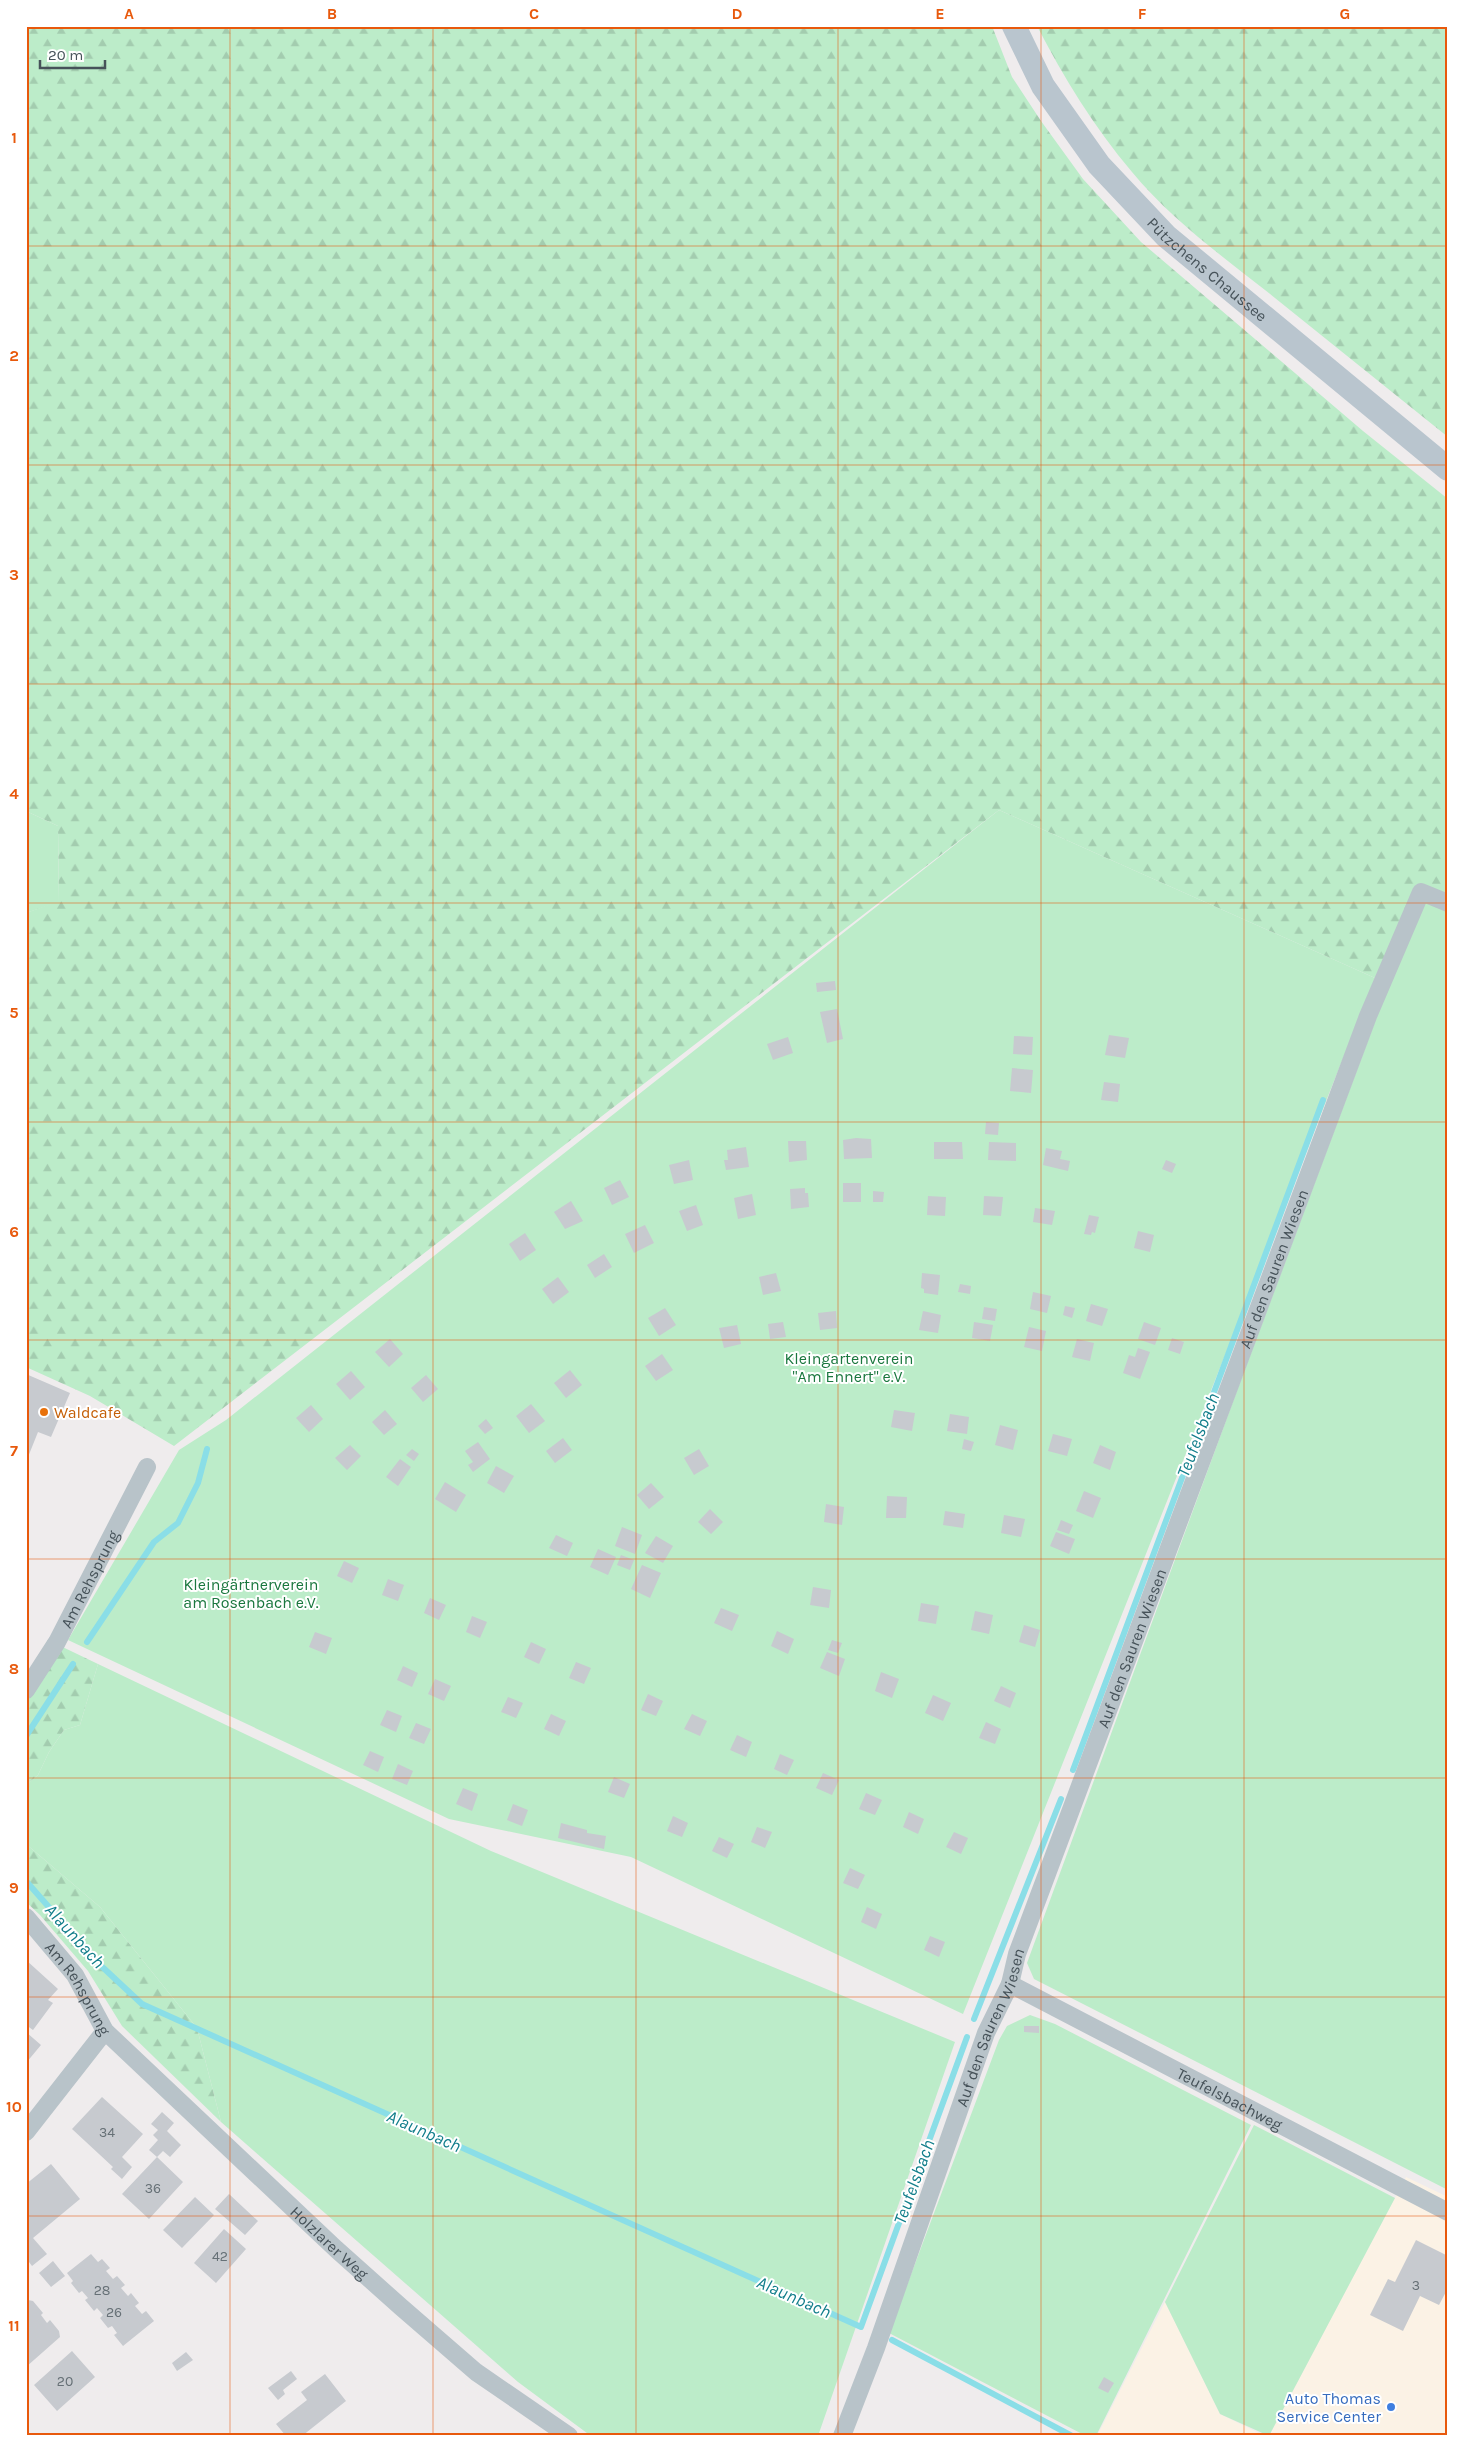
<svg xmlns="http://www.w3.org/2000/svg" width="1474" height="2462" viewBox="0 0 1474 2462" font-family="Karla,sans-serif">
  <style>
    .commercial { fill: #fbf2e5 }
    .green { fill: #bcecc9 }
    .forest { fill: url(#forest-firs) }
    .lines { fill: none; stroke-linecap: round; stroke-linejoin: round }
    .stream { stroke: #8adee7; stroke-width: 6 }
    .building { fill: #c7cacf }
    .street { stroke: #b8c3c9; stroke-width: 18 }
    .secondary { stroke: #b9c5ce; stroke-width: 24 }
    .grid { fill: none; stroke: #e8590c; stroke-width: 1; stroke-opacity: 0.55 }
    .food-dot { fill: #e8710a; stroke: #fff; stroke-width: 2 }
    .shop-dot { fill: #3f7fe0; stroke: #fff; stroke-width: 2 }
    .labels { text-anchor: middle; stroke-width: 4; stroke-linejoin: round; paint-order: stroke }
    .number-label { font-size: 14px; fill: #667076 }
    .street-label { font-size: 16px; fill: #465259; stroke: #fff }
    .park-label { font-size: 16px; fill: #1a773e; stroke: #fff }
    .food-label { font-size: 16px; fill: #c56008; stroke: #fff; text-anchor: start }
    .shop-label { font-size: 16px; fill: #366cbe; stroke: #fff; text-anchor: end }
    .water-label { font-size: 18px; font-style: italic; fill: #127e8b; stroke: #fff }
    .neatline { fill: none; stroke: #e8590c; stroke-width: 2 }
    .grid-label { font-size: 16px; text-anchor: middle; font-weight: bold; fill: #e8590c }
  </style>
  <defs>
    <pattern id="forest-firs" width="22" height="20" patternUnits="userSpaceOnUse" patternTransform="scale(1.25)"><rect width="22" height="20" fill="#bcecc9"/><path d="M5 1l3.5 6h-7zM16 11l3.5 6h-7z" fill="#a3ccaf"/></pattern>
  </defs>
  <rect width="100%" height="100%" fill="#efeced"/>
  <path class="commercial" d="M1406,2177L1448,2197V2436H1269Z
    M1165,2302L1220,2414L1265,2436H1097Z"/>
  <path class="green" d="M999,810L1375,978L963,2014L631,1857L449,1819L68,1640L179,1450L226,1420Z
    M26,811L58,826L59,902L26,913Z
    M1422,896L1448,906V2190L1034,1979L1027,1963L1235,1396Z
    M98,1664L491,1851L955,2042L818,2436H591L518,2382L221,2122L197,2028L100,1907L26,1844V1785L38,1775L49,1752L64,1730L80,1725Z
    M1030,2015L1055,2024L1251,2125L1096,2436H1086L889,2333L999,2040L1007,2026Z
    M1254,2125L1395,2198L1269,2436L1220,2414L1165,2302Z"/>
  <path class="forest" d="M26,26H992L1012,77L1041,121L1083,179L1141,242L1363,431L1448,499V899L1420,888L1375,978L999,810L174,1446L90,1396L26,1367V913L59,901L58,826L26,811Z
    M1037,26H1448V437C1387,388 1326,339 1265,290C1219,254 1169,217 1132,172C1094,127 1064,78 1037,26Z
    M48,1640L98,1664L80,1725L64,1730L49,1752L38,1775L26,1785V1682Z
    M26,1844L100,1907L197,2028L221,2122L122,2026L88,1971L40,1915L26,1902Z"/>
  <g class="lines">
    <path class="stream" d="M87,1642L154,1542L178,1523L198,1483L207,1449
      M26,1736L73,1664
      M1073,1770L1323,1100
      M26,1881L97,1962L142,2004L861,2327L967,2037
      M974,2019L1061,1799
      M892,2340L1072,2436"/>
  </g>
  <path class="building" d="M835,981L836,990L817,992L816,983Z
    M837,1009L843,1039L827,1043L820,1012Z
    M1109,1035L1129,1038L1125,1058L1105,1055Z
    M1014,1036L1033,1037L1032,1055L1013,1054Z
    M788,1037L793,1053L773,1060L767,1044Z
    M1012,1068L1033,1070L1031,1093L1010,1091Z
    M1104,1082L1120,1084L1118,1102L1101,1100Z
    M986,1122L999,1123L998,1135L985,1134Z
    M856,1138L871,1139L872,1158L844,1159L843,1140Z
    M788,1141H806L807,1160L789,1162Z
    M934,1142H962L963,1159H934Z
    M989,1142L1016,1143V1161L988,1160Z
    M746,1147L749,1167L726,1170L724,1160H728L727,1150Z
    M1046,1148L1062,1151L1060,1159L1070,1161L1068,1171L1043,1165Z
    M689,1160L693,1180L674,1184L669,1165Z
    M1166,1160L1176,1164L1172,1173L1162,1169Z
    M620,1180L629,1197L612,1205L604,1188Z
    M843,1183H861V1202H843Z
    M805,1188V1193H808L809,1207L791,1209L790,1189Z
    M873,1191L884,1192L883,1202H873Z
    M752,1194L756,1215L738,1219L734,1198Z
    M928,1196L946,1197L945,1216L927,1215Z
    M984,1196L1003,1197L1001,1216L983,1215Z
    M571,1201L583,1221L565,1229L554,1212Z
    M696,1205L703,1225L687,1231L679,1211Z
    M1035,1208L1055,1211L1052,1225L1033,1222Z
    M1089,1215L1099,1217L1095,1233L1092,1232L1091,1235L1084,1234Z
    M645,1225L654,1243L634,1253L625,1234Z
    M1138,1231L1154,1235L1150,1252L1134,1248Z
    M525,1233L536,1250L520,1261L509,1244Z
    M604,1254L612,1267L595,1278L587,1265Z
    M776,1273L781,1291L763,1295L759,1277Z
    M922,1273L940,1275L938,1295L924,1293V1289L921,1288Z
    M558,1277L569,1292L553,1304L542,1289Z
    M960,1284L971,1286L970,1294L958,1292Z
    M1033,1292L1051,1296L1047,1313L1030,1309Z
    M1091,1304L1108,1309L1102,1326L1086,1321Z
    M1065,1306L1075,1308L1072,1318L1063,1315Z
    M984,1307L997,1309L995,1321L982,1319Z
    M665,1308L676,1325L659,1336L648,1318Z
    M836,1311L837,1328L820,1330L818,1313Z
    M923,1311L941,1315L938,1333L919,1330Z
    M783,1322L786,1337L770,1339L768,1324Z
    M974,1322L993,1325L990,1341L972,1338Z
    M1144,1322L1161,1328L1155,1345L1138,1339Z
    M737,1325L741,1344L724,1348L719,1328Z
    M1029,1327L1046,1331L1042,1351L1024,1347Z
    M1172,1338L1184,1342L1180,1354L1168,1350Z
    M390,1339L403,1354L389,1367L375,1352Z
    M1077,1339L1094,1343L1090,1361L1072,1357Z
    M1138,1348L1150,1352L1140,1379L1123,1373L1129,1355L1135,1357Z
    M662,1354L673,1370L656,1381L645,1366Z
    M570,1370L582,1385L566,1398L554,1383Z
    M351,1371L365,1387L350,1400L336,1384Z
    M26,1374L70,1393L51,1437L38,1432L26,1462Z
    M426,1375L438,1389L423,1402L411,1388Z
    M531,1404L545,1421L529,1433L516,1416Z
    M311,1405L323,1419L309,1432L296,1418Z
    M385,1410L397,1424L384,1435L372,1422Z
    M894,1410L915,1413L912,1431L891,1427Z
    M950,1414L969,1417L967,1434L947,1431Z
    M486,1419L493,1428L485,1434L478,1426Z
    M1000,1425L1018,1430L1013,1450L995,1445Z
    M1053,1434L1072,1439L1067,1456L1048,1451Z
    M563,1438L572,1450L555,1463L546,1451Z
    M964,1439L974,1442L971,1451L962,1449Z
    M478,1442L490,1459L473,1472L468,1465L473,1462L465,1451Z
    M350,1445L361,1456L347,1470L335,1458Z
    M1100,1445L1116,1452L1110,1470L1093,1463Z
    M412,1449L419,1454L414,1461L406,1455Z
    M699,1449L709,1466L694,1475L684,1458Z
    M400,1459L411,1467L398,1486L386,1477Z
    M496,1466L514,1476L504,1493L487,1483Z
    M445,1482L466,1495L456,1512L435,1499Z
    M651,1483L664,1497L649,1509L637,1495Z
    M1084,1491L1101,1498L1093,1518L1076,1511Z
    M887,1496L907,1497L906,1518H886Z
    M826,1504L844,1507L842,1525L824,1522Z
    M710,1509L723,1522L711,1534L698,1522Z
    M945,1511L965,1514L963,1528L943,1525Z
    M1004,1515L1025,1519L1021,1537L1001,1533Z
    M1061,1520L1073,1525L1069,1534L1057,1530Z
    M622,1527L642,1535L635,1554L615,1546Z
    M1056,1532L1075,1539L1069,1554L1050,1546Z
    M556,1535L573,1543L567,1556L549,1548Z
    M656,1536L673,1546L663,1563L645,1553Z
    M598,1549L616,1557L608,1575L590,1567Z
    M621,1555L634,1560L630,1570L617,1565Z
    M344,1561L359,1568L352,1583L337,1576Z
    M642,1565L661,1573L650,1598L631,1589Z
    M388,1579L404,1585L398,1601L382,1595Z
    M813,1587L831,1590L829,1608L810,1605Z
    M430,1598L446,1605L439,1620L424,1613Z
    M921,1603L939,1606L936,1624L918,1621Z
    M721,1608L739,1615L732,1631L714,1623Z
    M975,1611L993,1615L989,1634L971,1630Z
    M472,1616L487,1622L480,1638L466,1632Z
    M1024,1625L1040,1630L1035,1647L1019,1642Z
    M777,1631L794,1639L788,1654L771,1646Z
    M315,1632L332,1638L326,1654L309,1647Z
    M832,1640L842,1643L838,1653L828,1650Z
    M531,1642L546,1649L539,1664L524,1657Z
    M827,1652L845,1659L839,1676L820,1668Z
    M576,1662L591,1668L584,1684L569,1678Z
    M403,1666L418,1673L412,1687L397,1680Z
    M881,1672L899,1679L892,1698L875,1691Z
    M435,1679L451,1686L444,1701L428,1694Z
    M1001,1686L1016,1693L1010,1708L994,1701Z
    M648,1694L663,1701L656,1716L641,1710Z
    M933,1695L951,1703L943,1721L925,1713Z
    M508,1697L523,1703L516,1718L501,1712Z
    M387,1710L402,1716L396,1732L380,1725Z
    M551,1714L566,1721L559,1736L544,1729Z
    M692,1714L707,1721L700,1736L684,1729Z
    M986,1722L1001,1729L995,1744L979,1738Z
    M416,1723L431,1729L424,1744L409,1738Z
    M737,1735L752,1742L746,1757L730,1750Z
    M370,1751L384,1757L378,1772L363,1765Z
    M780,1754L794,1760L787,1775L774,1769Z
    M398,1764L413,1771L407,1785L392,1779Z
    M823,1773L839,1780L832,1795L816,1788Z
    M614,1777L630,1784L624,1798L608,1792Z
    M463,1788L478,1794L472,1811L456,1804Z
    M866,1793L882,1800L875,1815L859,1809Z
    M513,1804L528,1810L522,1826L507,1820Z
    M909,1812L924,1819L918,1834L903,1827Z
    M673,1816L688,1823L682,1837L667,1831Z
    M561,1823L587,1830V1833L606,1836L604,1849L558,1838Z
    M757,1827L772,1832L765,1848L751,1842Z
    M954,1832L968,1838L961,1854L946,1847Z
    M719,1837L734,1844L727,1858L712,1851Z
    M850,1868L865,1875L858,1889L843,1883Z
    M867,1907L882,1914L876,1929L861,1922Z
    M930,1936L945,1942L939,1957L924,1950Z
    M26,1960L58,1989L48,2000L53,2003L33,2030L26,2025V2006L29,2003L26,2001Z
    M1024,2026H1039V2033L1024,2032Z
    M26,2032L41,2045L26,2063Z
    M102,2097L143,2134L122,2157L132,2167L122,2179L111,2169L113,2167L72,2129Z
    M162,2112L174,2123L167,2131L181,2145L170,2157L163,2151L157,2157L149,2150L158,2140L153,2135L158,2130L151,2124Z
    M157,2157L183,2182L149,2219L122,2194Z
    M51,2164L80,2199L33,2238L47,2254L32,2266L26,2258V2235L29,2233L26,2229V2190L29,2188L26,2184Z
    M229,2194L258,2221L245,2235L215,2209Z
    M195,2197L214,2215L182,2248L163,2230Z
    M224,2229L246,2249L216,2283L194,2263Z
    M1416,2240L1448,2256V2288L1439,2305L1420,2296L1403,2331L1370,2315L1388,2279L1395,2282Z
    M91,2254L98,2262L102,2259L110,2268L106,2271L113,2279L117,2276L125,2285L121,2288L128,2296L131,2293L139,2303L135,2306L142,2314L146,2311L154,2321L123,2346L114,2335L117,2333L112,2326L108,2328L100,2318L103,2315L97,2308L94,2311L85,2300L88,2298L82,2291L79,2293L71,2283L73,2281L67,2273Z
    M53,2261L65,2276L51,2287L39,2273Z
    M28,2300L33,2301L43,2313L41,2315L47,2323L50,2320L59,2331L60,2337L26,2367V2302Z
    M72,2351L95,2377L57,2411L34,2385Z
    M186,2352L193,2360L177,2371L172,2363Z
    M291,2371L297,2379L283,2390L285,2394L278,2400L268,2388Z
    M325,2374L346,2401L302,2436H286L276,2424L307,2400L301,2392Z
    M1104,2377L1114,2383L1108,2393L1098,2388Z"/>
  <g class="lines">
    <g class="street">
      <path id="s1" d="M26,1690L57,1642L147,1467"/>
      <path id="s2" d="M26,1917L75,1975L105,2031L336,2249L401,2307L476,2372L569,2436"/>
      <path id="s3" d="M1010,1984L1448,2212"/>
      <path d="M26,2132L105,2031"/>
      <path id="s4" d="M842,2436L876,2348L986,2033L1010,1984L1017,1954L1368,1016L1421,892L1448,903"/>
    </g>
    <path class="secondary" id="s5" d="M1014,26L1043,86L1099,165L1166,236L1448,469"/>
  </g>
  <path class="grid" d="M230,26V2436M433,26V2436M636,26V2436M838,26V2436M1041,26V2436M1244,26V2436M26,246H1448M26,465H1448M26,684H1448M26,903H1448M26,1122H1448M26,1340H1448M26,1559H1448M26,1778H1448M26,1997H1448M26,2216H1448"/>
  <circle class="food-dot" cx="44" cy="1412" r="5"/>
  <circle class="shop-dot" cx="1391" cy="2407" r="5"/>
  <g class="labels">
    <g class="number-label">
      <text x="107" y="2137">34</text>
      <text x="153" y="2193">36</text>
      <text x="220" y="2261">42</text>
      <text x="1416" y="2290">3</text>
      <text x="102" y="2295">28</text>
      <text x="114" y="2317">26</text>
      <text x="65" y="2386">20</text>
    </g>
    <g class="street-label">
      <text dy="6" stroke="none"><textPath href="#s5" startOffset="314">Pützchens Chaussee</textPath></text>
      <text dy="6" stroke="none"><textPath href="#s4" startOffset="1245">Auf den Sauren Wiesen</textPath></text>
      <text dy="6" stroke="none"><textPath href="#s1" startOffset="128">Am Rehsprung</textPath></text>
      <text dy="6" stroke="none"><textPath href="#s4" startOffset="840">Auf den Sauren Wiesen</textPath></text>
      <text dy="6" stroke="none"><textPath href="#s2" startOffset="89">Am Rehsprung</textPath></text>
      <text dy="6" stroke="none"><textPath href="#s4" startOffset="435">Auf den Sauren Wiesen</textPath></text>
      <text dy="6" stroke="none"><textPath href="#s3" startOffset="248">Teufelsbachweg</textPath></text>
      <text dy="6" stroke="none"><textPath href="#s2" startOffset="448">Holzlarer Weg</textPath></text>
    </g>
    <g class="park-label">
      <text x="849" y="1364">Kleingartenverein<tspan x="849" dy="18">"Am Ennert" e.V.</tspan></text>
      <text x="251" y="1590">Kleingärtnerverein<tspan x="251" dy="18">am Rosenbach e.V.</tspan></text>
    </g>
    <g class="food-label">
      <text x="54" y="1418">Waldcafe</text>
    </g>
    <g class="shop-label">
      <text x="1381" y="2404">Auto Thomas<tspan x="1381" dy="18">Service Center</tspan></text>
    </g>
    <g class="water-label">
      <text transform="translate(1198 1435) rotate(-69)" y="6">Teufelsbach</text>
      <text transform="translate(75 1936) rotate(48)" y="6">Alaunbach</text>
      <text transform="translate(424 2131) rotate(24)" y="6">Alaunbach</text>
      <text transform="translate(914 2182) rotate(-70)" y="6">Teufelsbach</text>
      <text transform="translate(794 2297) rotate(24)" y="6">Alaunbach</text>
    </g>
  </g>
  <rect width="1474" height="2462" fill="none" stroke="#ffffff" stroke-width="55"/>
  <path d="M40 60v8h65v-8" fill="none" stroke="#465259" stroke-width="2.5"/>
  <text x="48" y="60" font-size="15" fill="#465259" stroke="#ffffff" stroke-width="4" paint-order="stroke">20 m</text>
  <rect x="28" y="28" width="1418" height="2406" class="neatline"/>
  <g class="grid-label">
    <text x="129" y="19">A</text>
    <text x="332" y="19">B</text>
    <text x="534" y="19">C</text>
    <text x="737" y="19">D</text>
    <text x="940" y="19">E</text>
    <text x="1142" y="19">F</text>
    <text x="1345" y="19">G</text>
    <text x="14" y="143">1</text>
    <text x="14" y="361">2</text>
    <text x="14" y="580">3</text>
    <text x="14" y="799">4</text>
    <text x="14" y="1018">5</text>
    <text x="14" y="1237">6</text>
    <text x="14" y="1456">7</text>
    <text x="14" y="1674">8</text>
    <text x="14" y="1893">9</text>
    <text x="14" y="2112">10</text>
    <text x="14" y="2331">11</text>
  </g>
</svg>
